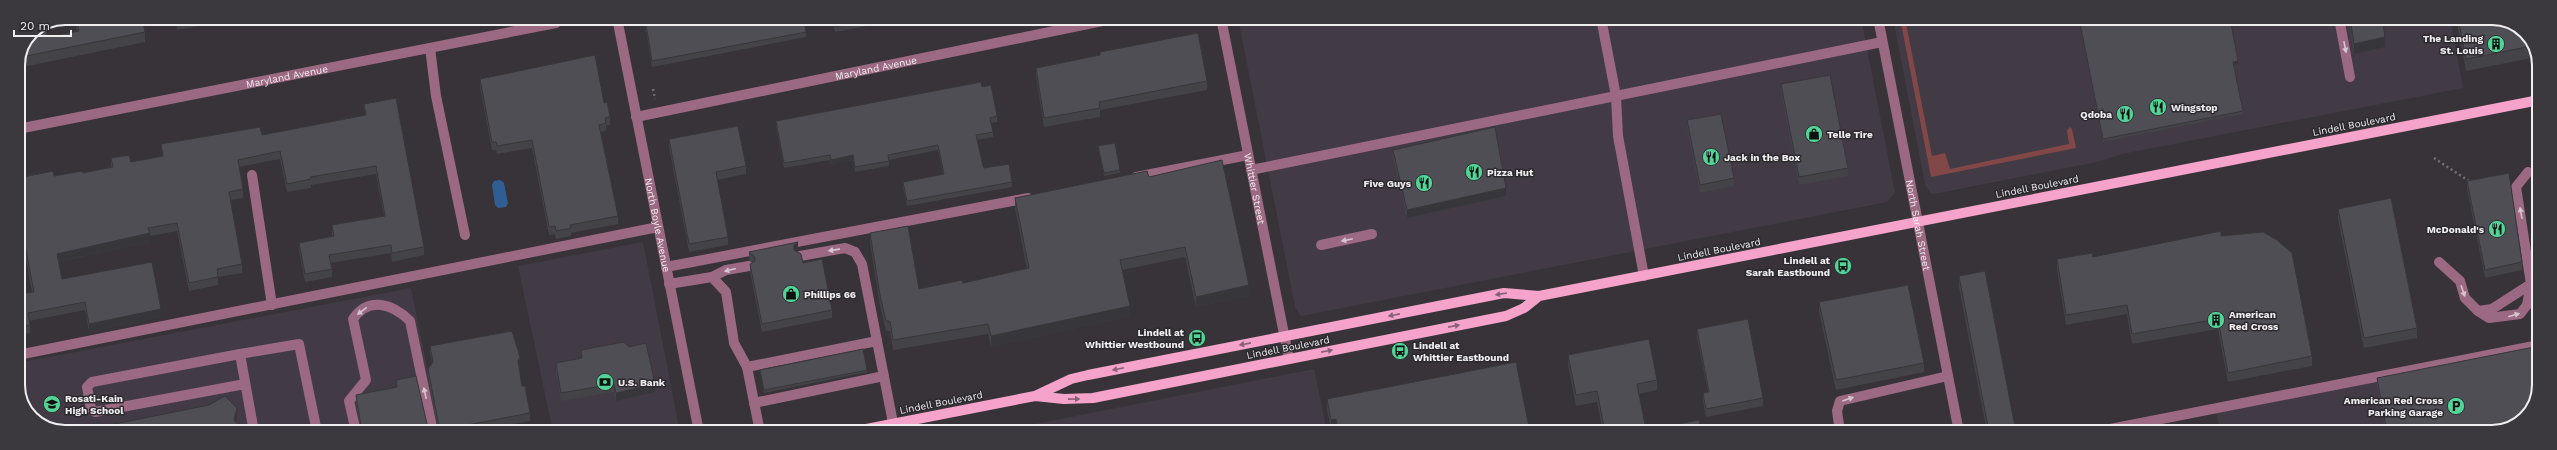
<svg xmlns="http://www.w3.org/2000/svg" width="2557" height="450" viewBox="0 0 2557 450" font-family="'Work Sans',sans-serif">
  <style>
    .built { fill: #423b45 }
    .green { fill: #824848 }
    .water { fill: #305d92 }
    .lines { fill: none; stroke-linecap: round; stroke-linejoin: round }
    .path { stroke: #726f73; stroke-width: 2.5; stroke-dasharray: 2 3; stroke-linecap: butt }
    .minor { stroke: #9b6982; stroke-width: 10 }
    .major { stroke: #f5a3cb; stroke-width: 10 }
    .wall { fill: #434348 }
    .shaded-wall { fill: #37373b }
    .building { fill: #4e4e54; stroke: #37373b }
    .oneway { fill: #d6c6d0 }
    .oneway2 { fill: #866075 }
    .labels { text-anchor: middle; stroke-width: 3; stroke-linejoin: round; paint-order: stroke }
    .poi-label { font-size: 10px; font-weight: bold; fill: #f0eef1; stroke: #2c292e; text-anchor: start }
    .street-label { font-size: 10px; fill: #f0eef1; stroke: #2c292e }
    .rim { fill: none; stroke: #f0eef1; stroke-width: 2 }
  </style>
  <rect width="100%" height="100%" fill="#373338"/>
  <path class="built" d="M1238,18H1861L1895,193L1887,202L1301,316L1295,307Z
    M1893,18H2450L2463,88L2122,154L2097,162L1934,194L1930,193L1925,184Z
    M643,242L680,432H553L518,266Z
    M411,288L440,432H59L32,418L18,391V363Z
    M2539,349L2492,432H2220L2216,412Z
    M1314,369L1327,432H999V431Z"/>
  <path class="green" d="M1900,18H1905L1932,156L1945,153L1950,169L2069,144L2067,130L2070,127L2072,129L2076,148L1931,177Z"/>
  <path class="water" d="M500,180L504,183L508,203L506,207L498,208L495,205L492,185L494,181Z"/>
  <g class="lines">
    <path class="path" d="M1199,18L1200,24L1208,22
      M568,20L580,18
      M653,89L655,99
      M2434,158L2472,183"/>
    <g class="minor">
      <path id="s1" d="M617,18L699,432"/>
      <path id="s2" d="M1221,18L1289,359"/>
      <path d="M1601,18L1616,96L1618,136L1644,276"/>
      <path id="s3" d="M1878,18L1959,432"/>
      <path d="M2339,18L2350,77"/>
      <path d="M430,48L436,96L465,235"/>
      <path id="s4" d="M636,117L1117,18"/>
      <path id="s5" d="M18,129L556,23"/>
      <path d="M1251,170L1882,42"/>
      <path d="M252,175L272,305"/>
      <path d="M1136,177L1248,155"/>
      <path d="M1321,245L1372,234"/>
      <path d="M800,256L845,248L855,252L862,264L893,423"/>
      <path d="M2439,262L2460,281L2465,298L2478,311L2492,309L2531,284L2516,187L2528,172"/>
      <path d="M666,267L1028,198"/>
      <path d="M712,277L726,270L749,266"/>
      <path d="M669,284L712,277L726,292L734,343L747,367L760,432"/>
      <path d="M2478,311L2489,318L2520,314L2527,305L2531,284"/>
      <path d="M240,354L299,344L317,432"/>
      <path d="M18,355L658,227"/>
      <path d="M747,367L877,341"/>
      <path d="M245,384L95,412L91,409L87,387L92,382L240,354L254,432"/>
      <path d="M754,403L884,376"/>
      <path d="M356,432L349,401L366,380L353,319C369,296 393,304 410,321L433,432"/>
      <path d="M1840,432L1837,411L1840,401L1948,376"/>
      <path d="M2095,432L2539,345"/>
    </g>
    <path class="major" d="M1035,396L1064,399L1093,398L1506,316L1524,308L1539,296
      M851,432L1035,396L1071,379L1088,375L1504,293L1539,296L2539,100"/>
  </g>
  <path class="wall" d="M74,18H137L145,32V42L18,68V65L32,32L47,37L77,31Z
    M175,18H224L217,19V23L177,30Z
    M644,18H804L806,32V37L652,67Z
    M832,18H894V21L835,32Z
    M2079,18H2230L2238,64L2234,65L2243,111V114L2103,142Z
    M2348,18H2382L2385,47L2354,54Z
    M2456,18H2498L2525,32L2537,57L2466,71Z
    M1100,52L1207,81V90L1100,110V117L1044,127L1036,76V68L1100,55Z
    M480,79L604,103L610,117V125L606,126V131L601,132L618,216V224L571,233V236L556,239L555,234L549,235L532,148L497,154L496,150H492L480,87Z
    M1781,84L1848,168V176L1799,185L1781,92Z
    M982,87L997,116V122L991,123L993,132V137L977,140L983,166L984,168L1012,182V187L907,206L903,187V182L943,174L938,150L889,160V166L855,172L853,160L831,165L830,160L784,168L776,126V121Z
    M364,104L424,247V255L392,262L391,253L330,263L332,269V277L305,282L299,251V243L332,236V225L384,216L376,174L311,185V188L287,192L280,159L239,167L243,189V198L230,200L242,264V273L218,277V285L189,291L177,231L150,236V242L58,262L62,279L161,317L89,332L85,310L29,321L30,325V333L18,336V294L32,292L18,217V178L83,173L111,167V158L131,162L162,156L161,144L262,135L365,115Z
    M1687,120L1734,178V186L1700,193L1687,128Z
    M669,139L746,166V174L717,180L728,237V245L689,252L669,147Z
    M1098,146L1120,170V173L1104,176L1098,149Z
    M1393,150L1506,196L1407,218L1393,158Z
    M1149,177L1249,296L1196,307L1185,257L1122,270L1130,316L991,347L988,334L893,350L890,331H886L880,305L870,243V233L919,289L963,283L1027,269L1015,208V198Z
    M2467,181L2522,262V270L2485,278L2467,189Z
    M2338,209L2417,328V338L2364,348L2338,219Z
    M2221,236L2312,356V366L2228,382L2218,329L2132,344L2127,314L2066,325L2057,269V259L2093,257Z
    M798,250L796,251L803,263L832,310V318L762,332L750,272V264L753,263L749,260V252Z
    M1959,276L2016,432H1987L1959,287Z
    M1819,302L1924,363V372L1836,390L1819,312Z
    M1697,329L1763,398V406L1706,417L1703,401V393L1708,392L1697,337Z
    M430,346L520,365L519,367L522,386L530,413V421L473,432H438L428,377V369L432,363L430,354Z
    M581,350L655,392L616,401L614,392L561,401L556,371V363L581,359Z
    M1568,355L1657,380V390L1639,394L1646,430L1702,432H1603L1597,402L1576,406L1568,365Z
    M760,370H867V372L764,393L760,373Z
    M2377,378L2492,432H2386L2377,387Z
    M396,380L428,428V432H361L356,403V395L396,387Z
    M1327,399L1530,432H1336V429L1331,430L1327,409Z"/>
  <path class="shaded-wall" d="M2385,37V47L2354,54V44Z
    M2238,61V64L2233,65V62Z
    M853,155V160L831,165V160Z
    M1506,188V196L1407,218V210Z
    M150,233V242L57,262V254Z
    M798,242V250L794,253V245Z
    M1249,285V296L1196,307V297Z
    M1130,306V316L991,347V336Z
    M161,309V317L89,332V324Z
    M520,357V365L518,369V361Z
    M655,384V392L616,401V393Z
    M237,408V418L234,430V420Z
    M1336,419V429L1331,430V420Z"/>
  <path class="building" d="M76,18H142L145,32L21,57L32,32L45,26L47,37L79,31Z
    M176,18H205L177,23Z
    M645,18H804L806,32L652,61Z
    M833,18H880L835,27Z
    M2079,18H2230L2238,61L2233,62L2243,111L2103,139Z
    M2350,18H2382L2385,37L2354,44Z
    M2458,18H2498L2525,32L2532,46L2466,59Z
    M1198,33L1207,81L1099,102L1100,108L1044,118L1036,68L1100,55V52Z
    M595,55L604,103L607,102L610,117L605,118L606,123L599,125L618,216L570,225L571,228L556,231L555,226L549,227L532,140L497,146L496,142H492L480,79Z
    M1830,75L1848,168L1799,177L1781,84Z
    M981,82L982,87L991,85L997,116L990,118L993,132L976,135L983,166L984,168L1009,164L1012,182L907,201L903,182L944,174L938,145L888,155L889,161L855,167L853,155L831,160L830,155L784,163L776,121Z
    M396,98L424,247L392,253L391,245L329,255L332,269L305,274L299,243L334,236L332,225L385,216L376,166L310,177L311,179L287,184L280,151L238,160L243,189L229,192L242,264L217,269L218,277L189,283L177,223L148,228L150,233L57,254L62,279L152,262L161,309L89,324L85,302L28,313L30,325L18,327V294L34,292L18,209V178L53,171L54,176L82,171L83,173L113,167L111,158L129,155L131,162L163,156L161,144L260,127L262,135L366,115L364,104Z
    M1721,114L1734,178L1700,185L1687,120Z
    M738,126L746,166L716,172L728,237L689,244L669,139Z
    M1495,127L1506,188L1407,210L1393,150Z
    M1115,143L1120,170L1104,173L1098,146Z
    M1222,160L1249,285L1196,297L1185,247L1120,260L1130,306L991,336L988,324L893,340L890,321H886L880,295L870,233L908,226L919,289L962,280L963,283L1029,268L1015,198L1147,171L1149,177Z
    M2509,173L2522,262L2485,270L2467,181Z
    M2391,198L2417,328L2364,338L2338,209Z
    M2221,231V236L2263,232L2277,240L2292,253L2312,356L2228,373L2218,319L2132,334L2127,305L2066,315L2057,259L2092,253L2093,257Z
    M798,242L794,245V250L801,254L803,263L822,259L832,310L762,324L750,264L755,261V257L749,252Z
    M1985,271L2016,432H1993V431L1989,432L1959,276Z
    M1908,285L1924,363L1836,380L1819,302Z
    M1748,319L1763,398L1706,409L1703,393L1709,392L1697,329Z
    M512,331L520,357L518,361L522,386H525L530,413L457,427L439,426L428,369L433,362L430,346Z
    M1649,339L1657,380L1637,384L1646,430L1699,420L1702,432H1605L1597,391L1576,395L1568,355Z
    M624,342L629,347L646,343L655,384L616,393L614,384L561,393L556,363L582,358L581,350Z
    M2539,346V391L2523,420L2492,432H2387L2377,378Z
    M863,349L867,370L764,390L760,370Z
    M1516,362L1530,432H1339L1336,419L1331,420L1327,399Z
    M18,363L27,409L18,391Z
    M416,376L428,428L411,432H362L356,395L397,387L396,380Z
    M225,396L237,408L234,420L241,428L240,432H87L85,430L209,405Z"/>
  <defs><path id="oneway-solid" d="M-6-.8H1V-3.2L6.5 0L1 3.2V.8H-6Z"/></defs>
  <g class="oneway">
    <use href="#oneway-solid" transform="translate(2345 47) rotate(79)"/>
    <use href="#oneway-solid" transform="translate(2521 213) rotate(-100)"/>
    <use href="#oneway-solid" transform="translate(1347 240) rotate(168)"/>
    <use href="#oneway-solid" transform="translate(834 250) rotate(172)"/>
    <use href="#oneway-solid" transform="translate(730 270) rotate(166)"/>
    <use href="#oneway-solid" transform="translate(2463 291) rotate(71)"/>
    <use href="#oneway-solid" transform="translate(362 311) rotate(143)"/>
    <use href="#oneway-solid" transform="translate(2514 315) rotate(-16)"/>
    <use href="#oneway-solid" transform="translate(425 393) rotate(-102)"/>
    <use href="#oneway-solid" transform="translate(1848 399) rotate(-19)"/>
  </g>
  <g class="oneway2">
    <use href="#oneway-solid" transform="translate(1501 294) rotate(171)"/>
    <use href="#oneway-solid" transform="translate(1394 315) rotate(169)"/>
    <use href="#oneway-solid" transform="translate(1454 326) rotate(-11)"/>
    <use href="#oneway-solid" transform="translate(1245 344) rotate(169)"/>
    <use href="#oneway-solid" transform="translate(1327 351) rotate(-11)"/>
    <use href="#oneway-solid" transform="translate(1118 369) rotate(168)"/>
    <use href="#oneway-solid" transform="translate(1074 399) rotate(-1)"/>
  </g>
  <defs>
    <symbol id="building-disc" viewBox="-11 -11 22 22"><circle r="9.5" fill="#52d397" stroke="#2c292e"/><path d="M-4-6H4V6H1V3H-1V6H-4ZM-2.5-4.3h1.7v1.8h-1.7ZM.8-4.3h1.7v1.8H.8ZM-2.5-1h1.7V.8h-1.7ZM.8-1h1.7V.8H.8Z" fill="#111"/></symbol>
    <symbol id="restaurant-disc" viewBox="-11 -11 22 22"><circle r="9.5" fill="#52d397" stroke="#2c292e"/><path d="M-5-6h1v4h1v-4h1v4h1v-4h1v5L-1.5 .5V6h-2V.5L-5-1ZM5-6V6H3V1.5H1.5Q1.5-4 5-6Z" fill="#111"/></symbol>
    <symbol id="shop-disc" viewBox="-11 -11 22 22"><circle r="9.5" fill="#52d397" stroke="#2c292e"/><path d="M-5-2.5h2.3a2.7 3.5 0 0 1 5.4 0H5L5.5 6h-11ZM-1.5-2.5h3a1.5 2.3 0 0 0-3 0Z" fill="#111"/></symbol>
    <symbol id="bus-disc" viewBox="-11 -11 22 22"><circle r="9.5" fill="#52d397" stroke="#2c292e"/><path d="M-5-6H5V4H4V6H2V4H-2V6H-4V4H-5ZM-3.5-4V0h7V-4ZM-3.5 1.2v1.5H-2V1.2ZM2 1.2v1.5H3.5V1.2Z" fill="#111"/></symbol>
    <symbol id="bank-disc" viewBox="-11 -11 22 22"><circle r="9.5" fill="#52d397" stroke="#2c292e"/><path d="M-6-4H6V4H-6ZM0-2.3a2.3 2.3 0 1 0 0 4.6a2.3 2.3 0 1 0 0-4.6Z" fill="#111"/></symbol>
    <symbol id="school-disc" viewBox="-11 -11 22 22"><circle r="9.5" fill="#52d397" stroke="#2c292e"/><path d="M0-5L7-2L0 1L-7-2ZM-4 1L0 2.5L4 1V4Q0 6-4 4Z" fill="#111"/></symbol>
    <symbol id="parking-disc" viewBox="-11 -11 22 22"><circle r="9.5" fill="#52d397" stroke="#2c292e"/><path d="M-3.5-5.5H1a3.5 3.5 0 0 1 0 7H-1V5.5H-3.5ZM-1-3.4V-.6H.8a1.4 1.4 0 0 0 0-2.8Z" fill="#111"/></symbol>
  </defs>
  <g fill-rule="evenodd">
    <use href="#building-disc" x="2486" y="34" width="20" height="20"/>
    <use href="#restaurant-disc" x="2148" y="97" width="20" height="20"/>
    <use href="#restaurant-disc" x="2115" y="104" width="20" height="20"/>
    <use href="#shop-disc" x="1804" y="124" width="20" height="20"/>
    <use href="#restaurant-disc" x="1701" y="147" width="20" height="20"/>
    <use href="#restaurant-disc" x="1464" y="162" width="20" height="20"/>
    <use href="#restaurant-disc" x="1414" y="173" width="20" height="20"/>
    <use href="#restaurant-disc" x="2487" y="219" width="20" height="20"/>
    <use href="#bus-disc" x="1833" y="256" width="20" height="20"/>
    <use href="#shop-disc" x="781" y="284" width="20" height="20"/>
    <use href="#building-disc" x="2206" y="310" width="20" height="20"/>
    <use href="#bus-disc" x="1187" y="328" width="20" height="20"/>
    <use href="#bus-disc" x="1390" y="341" width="20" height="20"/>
    <use href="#bank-disc" x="595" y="372" width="20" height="20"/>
    <use href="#school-disc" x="42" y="394" width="20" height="20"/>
    <use href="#parking-disc" x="2446" y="396" width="20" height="20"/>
  </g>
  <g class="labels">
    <g class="poi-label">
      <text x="2483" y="42" text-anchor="end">The Landing<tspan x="2483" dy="12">St. Louis</tspan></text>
      <text x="2171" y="111">Wingstop</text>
      <text x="2112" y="118" text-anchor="end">Qdoba</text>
      <text x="1827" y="138">Telle Tire</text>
      <text x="1724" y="161">Jack in the Box</text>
      <text x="1487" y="176">Pizza Hut</text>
      <text x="1411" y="187" text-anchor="end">Five Guys</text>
      <text x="2484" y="233" text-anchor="end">McDonald's</text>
      <text x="1830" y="264" text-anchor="end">Lindell at<tspan x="1830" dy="12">Sarah Eastbound</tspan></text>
      <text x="804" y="298">Phillips 66</text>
      <text x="2229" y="318">American<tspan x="2229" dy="12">Red Cross</tspan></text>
      <text x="1184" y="336" text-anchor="end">Lindell at<tspan x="1184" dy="12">Whittier Westbound</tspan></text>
      <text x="1413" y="349">Lindell at<tspan x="1413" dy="12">Whittier Eastbound</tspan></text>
      <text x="618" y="386">U.S. Bank</text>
      <text x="65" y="402">Rosati-Kain<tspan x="65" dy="12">High School</tspan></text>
      <text x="2443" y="404" text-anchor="end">American Red Cross<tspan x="2443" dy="12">Parking Garage</tspan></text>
    </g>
    <g class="street-label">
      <text dy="4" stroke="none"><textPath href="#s4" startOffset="245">Maryland Avenue</textPath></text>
      <text dy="4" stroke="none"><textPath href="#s5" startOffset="274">Maryland Avenue</textPath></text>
      <text transform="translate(2354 124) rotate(-11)" y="4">Lindell Boulevard</text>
      <text transform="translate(2037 186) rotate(-11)" y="4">Lindell Boulevard</text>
      <text dy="4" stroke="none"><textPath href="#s2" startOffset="174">Whittier Street</textPath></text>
      <text dy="4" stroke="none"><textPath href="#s1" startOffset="211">North Boyle Avenue</textPath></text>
      <text dy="4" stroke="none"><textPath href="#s3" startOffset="211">North Sarah Street</textPath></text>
      <text transform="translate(1719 249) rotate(-11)" y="4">Lindell Boulevard</text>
      <text transform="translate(1288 347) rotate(-11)" y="4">Lindell Boulevard</text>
      <text transform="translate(941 402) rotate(-11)" y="4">Lindell Boulevard</text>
    </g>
  </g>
  <path d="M0 0H2557V450H0ZM65 25H2492A40 40 0 0 1 2532 65V385A40 40 0 0 1 2492 425H65A40 40 0 0 1 25 385V65A40 40 0 0 1 65 25Z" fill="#3c393e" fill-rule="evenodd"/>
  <path class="rim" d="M65 25H2492A40 40 0 0 1 2532 65V385A40 40 0 0 1 2492 425H65A40 40 0 0 1 25 385V65A40 40 0 0 1 65 25Z"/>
  <path d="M14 30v6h57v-6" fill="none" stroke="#f0eef1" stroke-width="2"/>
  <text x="20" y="30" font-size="12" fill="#f0eef1" stroke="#2c292e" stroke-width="3" paint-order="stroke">20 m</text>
</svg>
